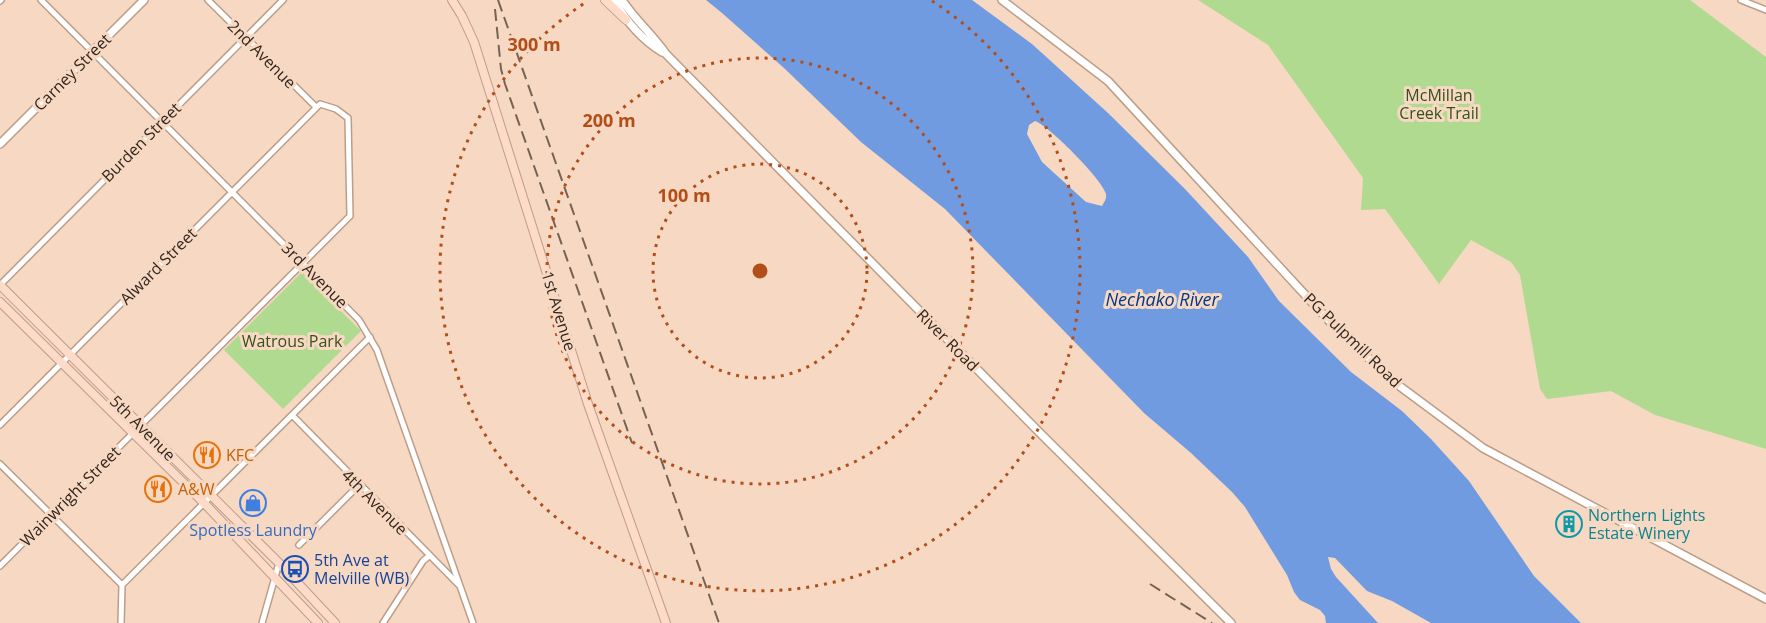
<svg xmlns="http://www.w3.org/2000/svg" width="1766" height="623" viewBox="0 0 1766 623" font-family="'Open Sans',sans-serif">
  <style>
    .green { fill: #b1da91 }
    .water { fill: #709be1; fill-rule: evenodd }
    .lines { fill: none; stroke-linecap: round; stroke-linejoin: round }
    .minor-casing { stroke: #bb9e89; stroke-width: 8 }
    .tertiary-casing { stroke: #bb9e89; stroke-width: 10 }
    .secondary-casing { stroke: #bb9e89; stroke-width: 10 }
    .minor { stroke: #fff; stroke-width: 5 }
    .tertiary { stroke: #fff; stroke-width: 7 }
    .secondary { stroke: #fedac9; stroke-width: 8 }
    .rail { stroke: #756356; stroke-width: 2; stroke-dasharray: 12 6; stroke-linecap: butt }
    .ring { fill: none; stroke: #b14e19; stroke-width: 3; stroke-dasharray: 3 6 }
    .labels { text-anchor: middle; stroke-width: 6; stroke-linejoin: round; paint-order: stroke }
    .street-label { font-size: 16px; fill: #32271e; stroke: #f7d8c2 }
    .park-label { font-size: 16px; fill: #35511b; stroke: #f7d8c2 }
    .food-label { font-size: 16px; fill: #c56008; stroke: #f7d8c2; text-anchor: start }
    .culture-label { font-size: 16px; fill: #0d838f; stroke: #f7d8c2; text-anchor: start }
    .shop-label { font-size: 16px; fill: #366cbe; stroke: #f7d8c2 }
    .transit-label { font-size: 16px; fill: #164399; stroke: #f7d8c2; text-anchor: start }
    .water-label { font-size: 18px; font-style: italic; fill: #013889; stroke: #f7d8c2 }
    .centre { fill: #b14e19; stroke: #f7d8c2; stroke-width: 3 }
    .ring-label { font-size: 18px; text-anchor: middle; font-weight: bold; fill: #b14e19; stroke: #f7d8c2; stroke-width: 6; stroke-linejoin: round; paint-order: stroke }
  </style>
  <rect width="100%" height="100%" fill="#f7d8c2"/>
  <path class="green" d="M1198,0H1690L1766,57V449L1655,415L1611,391L1547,399L1540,389L1520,275L1511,262L1471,240L1439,284L1385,209L1361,210L1363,178L1268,45Z
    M302,272L361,331L283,409L224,350Z"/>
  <path class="water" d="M706,0H972L1032,44L1108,113L1185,189L1248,257L1279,301L1351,372L1402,411L1431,439L1469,481L1534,576L1581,623H1431L1392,601L1367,591L1335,558L1328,557L1331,569L1336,577L1378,623H1326L1325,616L1320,610L1300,600L1294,592L1287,575L1245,507L1232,492L1191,453L1144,413L945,209L861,142L784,68L722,13ZM1035,121C1047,124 1103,180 1106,194C1107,199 1104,202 1102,206L1086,202L1042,162L1027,134L1029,125Z"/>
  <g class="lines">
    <defs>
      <path id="minor" d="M41,0L359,320L377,350L473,623
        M208,0L316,107
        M1741,0L1766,10
        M0,1L1,0
        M0,285L283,0
        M292,415L459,585
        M0,425L320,104L336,109L348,118L350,216L0,566
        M0,464L122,585
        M299,545L359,485
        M121,623L122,585L370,337
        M262,623L279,563
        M383,623L423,561L429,556"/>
      <path id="tertiary" d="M614,0C626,21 641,39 662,52
        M622,0C635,20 653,35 666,54L1041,434L1231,623
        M1002,0L1108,81L1332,324L1394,382L1483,448L1766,599
        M0,144L144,0"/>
      <path id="secondary" d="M452,0L462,16L474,42L588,404L666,623
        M605,0L626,20
        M0,285L279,563L335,623
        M0,302L204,503L318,623"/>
    </defs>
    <use href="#minor" class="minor-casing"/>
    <use href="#tertiary" class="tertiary-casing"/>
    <use href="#secondary" class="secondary-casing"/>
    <use href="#minor" class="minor"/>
    <use href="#tertiary" class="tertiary"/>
    <use href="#secondary" class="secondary"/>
    <path class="rail" d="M498,0L719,623
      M495,9L501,69L505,84L632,443
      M1150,584L1212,623"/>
  </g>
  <g class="ring">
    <circle cx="760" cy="271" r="107"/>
    <circle cx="760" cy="271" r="213"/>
    <path d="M932 1A320 320 0 1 1 588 1"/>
  </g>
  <defs>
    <symbol id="restaurant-ring" viewBox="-11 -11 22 22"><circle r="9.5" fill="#f7d8c2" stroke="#e8710a" stroke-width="1.5"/><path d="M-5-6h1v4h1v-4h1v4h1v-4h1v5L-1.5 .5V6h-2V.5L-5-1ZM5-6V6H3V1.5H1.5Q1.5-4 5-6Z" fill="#e8710a"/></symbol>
    <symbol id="shop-ring" viewBox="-11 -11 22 22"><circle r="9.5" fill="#f7d8c2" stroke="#3f7fe0" stroke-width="1.5"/><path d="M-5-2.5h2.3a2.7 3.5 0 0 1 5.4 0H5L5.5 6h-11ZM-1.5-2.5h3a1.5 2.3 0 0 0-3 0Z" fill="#3f7fe0"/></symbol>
    <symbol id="building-ring" viewBox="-11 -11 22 22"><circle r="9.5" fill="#f7d8c2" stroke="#0f9aa8" stroke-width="1.5"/><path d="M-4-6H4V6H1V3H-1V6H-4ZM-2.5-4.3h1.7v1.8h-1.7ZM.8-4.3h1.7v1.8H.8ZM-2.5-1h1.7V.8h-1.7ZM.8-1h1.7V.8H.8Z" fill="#0f9aa8"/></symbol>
    <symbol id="bus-ring" viewBox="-11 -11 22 22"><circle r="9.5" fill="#f7d8c2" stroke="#1a4fb4" stroke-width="1.5"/><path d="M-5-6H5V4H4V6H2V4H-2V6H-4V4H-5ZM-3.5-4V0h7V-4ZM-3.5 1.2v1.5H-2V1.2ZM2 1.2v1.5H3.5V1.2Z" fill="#1a4fb4"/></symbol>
  </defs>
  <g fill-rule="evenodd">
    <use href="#restaurant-ring" x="192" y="440" width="30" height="30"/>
    <use href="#restaurant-ring" x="143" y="474" width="30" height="30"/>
    <use href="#shop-ring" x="238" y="488" width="30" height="30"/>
    <use href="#building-ring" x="1554" y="509" width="30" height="30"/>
    <use href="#bus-ring" x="280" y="554" width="30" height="30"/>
  </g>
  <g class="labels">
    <g class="street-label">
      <text transform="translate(262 54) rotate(45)" y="6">2nd Avenue</text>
      <text transform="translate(72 72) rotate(-45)" y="6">Carney Street</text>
      <text transform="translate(141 142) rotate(-45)" y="6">Burden Street</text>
      <text transform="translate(158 266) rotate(-45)" y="6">Alward Street</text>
      <text transform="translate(315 275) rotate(45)" y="6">3rd Avenue</text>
      <text transform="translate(559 311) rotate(73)" y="6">1st Avenue</text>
      <text transform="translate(948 340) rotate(45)" y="6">River Road</text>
      <text transform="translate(1353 340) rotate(44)" y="6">PG Pulpmill Road</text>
      <text transform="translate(143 428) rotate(45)" y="6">5th Avenue</text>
      <text transform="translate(70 496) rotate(-45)" y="6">Wainwright Street</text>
      <text transform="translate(375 502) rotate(45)" y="6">4th Avenue</text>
    </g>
    <g class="park-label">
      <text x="1439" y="101">McMillan<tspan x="1439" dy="18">Creek Trail</tspan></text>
      <text x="292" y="347">Watrous Park</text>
    </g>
    <g class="food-label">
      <text x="226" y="461">KFC</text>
      <text x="178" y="495">A&amp;W</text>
    </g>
    <g class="culture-label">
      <text x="1588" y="521">Northern Lights<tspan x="1588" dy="18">Estate Winery</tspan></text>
    </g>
    <g class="shop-label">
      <text x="253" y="536">Spotless Laundry</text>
    </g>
    <g class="transit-label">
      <text x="314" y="566">5th Ave at<tspan x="314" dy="18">Melville (WB)</tspan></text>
    </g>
    <g class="water-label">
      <text x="1162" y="306">Nechako River</text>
    </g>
  </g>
  <circle cx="760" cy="271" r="9" class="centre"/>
  <g class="ring-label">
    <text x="534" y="51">300 m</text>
    <text x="609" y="127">200 m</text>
    <text x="684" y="202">100 m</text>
  </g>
</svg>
